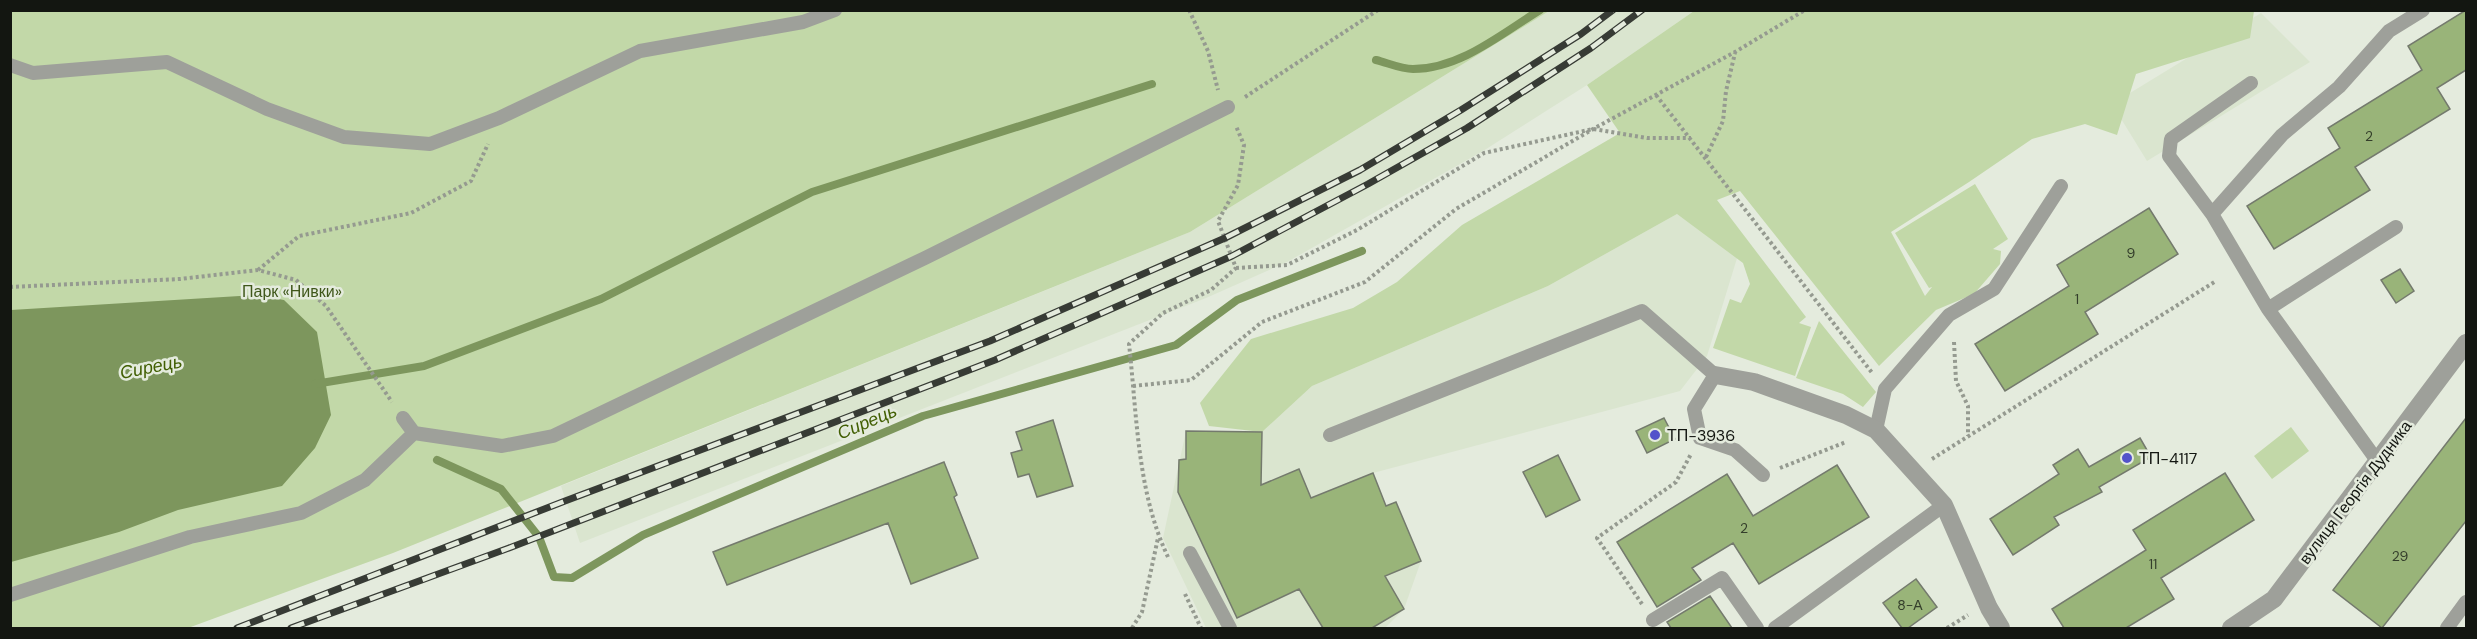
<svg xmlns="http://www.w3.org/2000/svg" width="2477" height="639" viewBox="0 0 2477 639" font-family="'DM Sans',sans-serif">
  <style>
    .built { fill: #dae5cf }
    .green { fill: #c2d8a8 }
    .water { fill: #7d965d }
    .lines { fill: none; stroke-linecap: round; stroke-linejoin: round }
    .stream { stroke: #7d965d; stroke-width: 8 }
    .building { fill: #99b479; stroke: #747a6d; stroke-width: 1.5 }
    .path { stroke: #959a90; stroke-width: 4; stroke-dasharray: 3 3; stroke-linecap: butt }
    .lane { stroke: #9ea09a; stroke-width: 14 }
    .street { stroke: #9ea09a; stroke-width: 18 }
    .rail-casing { stroke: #373b35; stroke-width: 7 }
    .rail { stroke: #e4ebdd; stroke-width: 4.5; stroke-dasharray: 14; stroke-linecap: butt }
    .poi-dot { fill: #5353ca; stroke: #e4ebdd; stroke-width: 2 }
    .labels { text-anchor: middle; stroke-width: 5; stroke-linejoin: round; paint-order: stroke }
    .number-label { font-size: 14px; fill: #343e2b }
    .park-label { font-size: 16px; fill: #3f571a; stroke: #e4ebdd }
    .poi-label { font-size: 16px; fill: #131611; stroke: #e4ebdd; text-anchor: start }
    .street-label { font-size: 16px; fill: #131611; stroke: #e4ebdd }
    .water-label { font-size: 18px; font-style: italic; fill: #415f03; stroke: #e4ebdd }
  </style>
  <rect width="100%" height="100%" fill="#e4ebdd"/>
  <path class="built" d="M1549,11H1694L1587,85L1483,151L1287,262L1206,298L580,543L561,486L1190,232Z
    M2261,13L2310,62L2147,161L2112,104Z
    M1677,214L1738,255L1707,356L1680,391L1373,473L1386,506L1396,502L1421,561L1404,609L1385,628H1206L1163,538L1186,431L1262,432L1312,386L1548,286Z"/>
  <path class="green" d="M10,11H1549L1190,232L393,553L188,628H11Z
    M1694,11H2254L2250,38L2136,74L2117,135L2085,124L2032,139L1969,182L1891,232L1925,296L1932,287L1929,288L1895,233L1975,184L2008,239L1993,249L2001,251L2000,264L1974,294L1936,310L1879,366L1740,191L1717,200L1806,317L1799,323L1811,327L1795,376L1713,348L1730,299L1741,303L1750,284L1743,263L1677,214L1548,286L1312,386L1262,432L1209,426L1200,403L1251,339L1353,308L1397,282L1462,225L1620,133L1587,85Z
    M1819,321L1876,392L1863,407L1843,394L1796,378Z
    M2291,427L2309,451L2272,479L2254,456Z"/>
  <path class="water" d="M256,295L284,300L317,332L331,415L315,448L282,486L178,510L119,532L11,562V310Z"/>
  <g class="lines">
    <path class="stream" d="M1376,60C1388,63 1401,69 1413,69C1460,69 1501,34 1540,10
      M315,384L424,366L601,299L812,192L1152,84
      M437,460L501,489L539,537L554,577L572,578L643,535L923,416L1176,345L1237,300L1362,251"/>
  </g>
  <path class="building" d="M2466,10V70L2437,88L2450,109L2355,167L2370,190L2274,249L2247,206L2340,148L2328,128L2422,70L2408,46Z
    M2149,208L2178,254L2085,312L2098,334L2005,391L1975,344L2069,286L2057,265Z
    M2400,269L2414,291L2396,303L2381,280Z
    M1664,418L1675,439L1647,453L1636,431Z
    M2466,418V521L2382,628L2333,590Z
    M1053,420L1073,486L1037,497L1029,474L1018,477L1011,453L1022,450L1016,432Z
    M1186,431L1262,432L1261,485L1299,469L1311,498L1373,473L1386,506L1396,502L1421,561L1385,576L1404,609L1372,628H1323L1299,589L1237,618L1178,492L1179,460L1186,459Z
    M2140,438L2151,457L2099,487L2102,492L2054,517L2059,525L2013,555L1990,519L2059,474L2053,465L2078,449L2089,467Z
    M1558,455L1580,500L1546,517L1523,472Z
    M944,462L957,495L954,497L978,558L911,584L888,523L727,585L713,552Z
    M1837,465L1869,517L1759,584L1733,543L1692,568L1701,580L1657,607L1617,542L1727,474L1753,516Z
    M2225,473L2254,520L2161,578L2174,599L2126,628H2064L2052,609L2146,550L2133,530Z
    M1916,579L1937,607L1908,628H1902L1883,603Z
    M1710,596L1732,628H1671L1667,622Z"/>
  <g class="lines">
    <path class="path" d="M1189,10L1208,51L1218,90
      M1656,95L1873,374
      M1245,97L1378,10
      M1706,157L1723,121L1726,91L1735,53
      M1236,268L1287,265L1357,230L1484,153L1593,129L1647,138H1691
      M258,270L299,236L411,213L471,181L488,144
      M10,287L180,279L258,270L296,280L326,306L392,402
      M1954,342L1956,381L1968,406V436
      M1133,386L1191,380L1262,322L1365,282L1456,209L1593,129L1735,52L1805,10
      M1932,459L2216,281
      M1780,468L1846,442
      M1168,557C1137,492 1137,415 1129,344L1163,313L1211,290L1236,268L1218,221L1238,185L1244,145L1236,126
      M1185,594L1201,628
      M1642,604L1597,538L1676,482L1691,454
      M1132,628L1142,612L1158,538
      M1947,628L1968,615"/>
    <path class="lane" d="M10,65L33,73L167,62L267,109L344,137L430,144L499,118L640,51L803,22L835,10
      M2212,214L2169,156L2171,139L2251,83
      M2268,309L2396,227
      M403,418L414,433L502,446L553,436L925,258L1228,107
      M1876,430L1885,389L1949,315L1994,289L2061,186
      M1330,435L1642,311L1715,375L1694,409L1700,438L1735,450L1763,475
      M2378,462L2268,309L2212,214L2282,135L2339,87L2389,31L2423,10
      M1190,553L1230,628
      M10,595L190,537L301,513L365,480L414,433
      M1653,620L1722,578L1757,628
      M1775,628L1944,505
      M2447,628L2466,602"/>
    <path class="street" d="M1715,375L1754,382L1846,415L1876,430L1944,505L1989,608L2001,628
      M2231,628L2274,599L2466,343"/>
    <defs>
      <path id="rail" d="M237,628L565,501L990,341L1225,238L1360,170L1461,110L1581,34L1613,10
        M291,628L509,548L995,360L1232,256L1368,184L1467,128L1591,48L1642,10"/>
    </defs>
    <use href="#rail" class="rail-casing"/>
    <use href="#rail" class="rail"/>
  </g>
  <g class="poi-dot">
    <circle cx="1655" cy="435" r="6"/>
    <circle cx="2127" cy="458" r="6"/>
  </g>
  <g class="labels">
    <g class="number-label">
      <text x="2369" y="141">2</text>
      <text x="2131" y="258">9</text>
      <text x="2077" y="304">1</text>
      <text x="1744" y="533">2</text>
      <text x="2400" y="561">29</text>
      <text x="2153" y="569">11</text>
      <text x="1910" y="610">8-А</text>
    </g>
    <g class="park-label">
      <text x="292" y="297">Парк «Нивки»</text>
    </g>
    <g class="poi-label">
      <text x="1667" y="441">ТП-3936</text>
      <text x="2139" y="464">ТП-4117</text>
    </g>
    <g class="street-label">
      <text transform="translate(2355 492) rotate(-53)" y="6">вулиця Георгія Дудника</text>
    </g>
    <g class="water-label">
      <text transform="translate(151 367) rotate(-11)" y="6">Сирець</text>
      <text transform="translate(867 422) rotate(-23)" y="6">Сирець</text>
    </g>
  </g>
  <rect width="2477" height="639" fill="none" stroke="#131611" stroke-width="24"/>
</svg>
